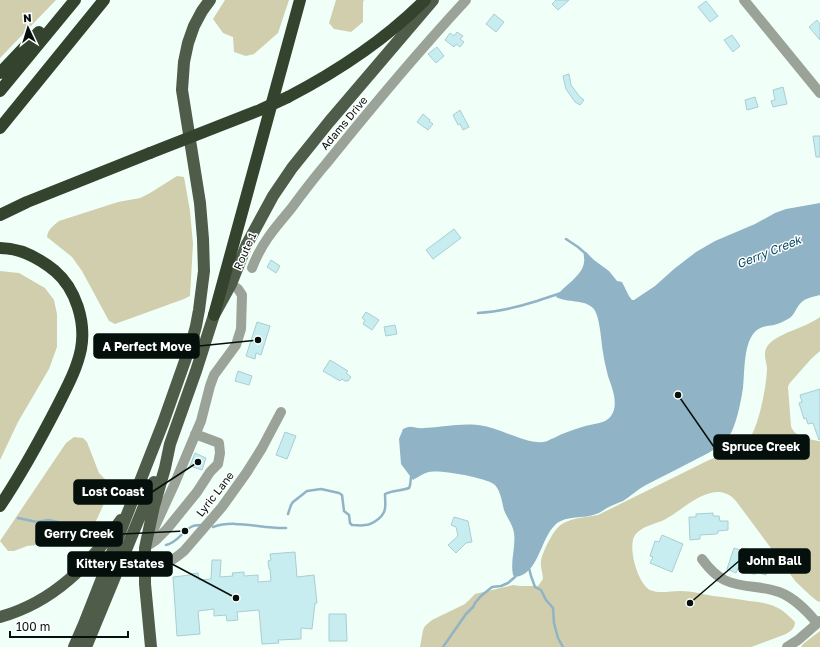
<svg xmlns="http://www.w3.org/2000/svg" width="820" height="647" viewBox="0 0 820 647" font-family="'Golos Text',sans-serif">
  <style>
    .green { fill: #d0ceac }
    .water { fill: #91b3c6 }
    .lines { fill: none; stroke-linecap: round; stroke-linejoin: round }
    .stream { stroke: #91b3c6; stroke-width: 2.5 }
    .building { fill: #c7edf0; stroke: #a9ced1 }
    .minor { stroke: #9ba398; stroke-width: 10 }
    .major { stroke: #4e5c49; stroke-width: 12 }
    .highway { stroke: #34432e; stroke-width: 12 }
    .highway-bridge { stroke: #34432e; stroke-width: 12 }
    .labels { text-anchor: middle; stroke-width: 3; stroke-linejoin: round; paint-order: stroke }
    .street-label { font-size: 11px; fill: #05100c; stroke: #fff }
    .water-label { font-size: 12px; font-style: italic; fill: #074b66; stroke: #fff }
    .leader { fill: none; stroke: #05100c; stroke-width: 1.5 }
    .callout-dot { fill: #05100c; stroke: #fff; stroke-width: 1.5 }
    .callout { fill: #05100c; stroke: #05100c; stroke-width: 1.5 }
    .callout-label { font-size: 12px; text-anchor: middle; font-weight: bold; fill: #fff }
  </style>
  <rect width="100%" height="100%" fill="#f1fff9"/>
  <path class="green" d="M0,0H56L0,58Z
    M225,0H289L278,33L254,54L246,56L234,52L233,37L223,33L213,19Z
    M336,0H364L363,2V22L351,32L334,29L329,23Z
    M177,176L184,177L190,211L193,244L190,296L184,299L115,324L109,321L82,271L72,257L47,237C48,229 53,226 59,221L118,202L140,198L150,193Z
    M0,271L19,273L45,288L54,300L57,314V347L49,369L18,422L0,460Z
    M820,317V351L811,359L789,384L788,387L791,426C794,437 809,439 818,441H820V602L817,601L811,596L796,582L736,501C714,476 684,510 664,520C655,524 642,526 635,535C627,547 638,584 650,590C660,594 670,591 680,591C691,591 703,594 713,596C725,597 737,599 749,601C758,602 768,603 776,607C783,610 789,616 795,622C795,628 791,631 786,634L751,647H420L423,630L425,626L432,620L465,604L475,594L513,585L520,586H538L543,579C543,574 540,567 541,561C542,553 554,528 562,524C572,518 586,517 598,515L707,461C717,457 727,452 737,447C740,446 744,445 746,443C758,433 767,384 767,368C766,359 762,352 769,344C781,332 805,328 820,317Z
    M74,437L83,438L87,442L99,473L109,483L108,495L90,534L80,541L53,545H37L27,546L14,551H8L0,541L66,443Z
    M820,631V647H801L803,644Z"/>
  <path class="water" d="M820,203V295C812,297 804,298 799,305C795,310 794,316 788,319C783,322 778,324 774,325C768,326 762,326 757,330C743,341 745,371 743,388C741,401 736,429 727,439C717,450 702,456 689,463C675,470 660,478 646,485C638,489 631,496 623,501C618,503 612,505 607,508C603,510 600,513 596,514C584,519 567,515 556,524C540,538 539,575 515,577L513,575C510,561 516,547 514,533C513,525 507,518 504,510C502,502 501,492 495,485C489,478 438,469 429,472C424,473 418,477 413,480L401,464L399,439L403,429C406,428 409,426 412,427C416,427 419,429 424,428C444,427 464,422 484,426C501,429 527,444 543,442C547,442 550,439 554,438C563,433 573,430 582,427C590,424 602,424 608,419C621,408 612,388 608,376C606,368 604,360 603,352C601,341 600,315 593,308C584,299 567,303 556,297C563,286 583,276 584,262C585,259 583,256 584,253L586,252L594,260L609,271L617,281L622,282L629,296L632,300H634L655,286L674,269L696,252L715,241L755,224L775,213L786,209Z"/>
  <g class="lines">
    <path class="stream" d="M566,239L578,247L586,254
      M478,313C499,312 518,307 537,301C545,298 553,296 561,293
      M288,514L291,505L293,502L307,491L321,489L339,493L342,495L344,511L349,515L350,523L352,525C357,525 361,526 365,525C370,525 373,523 377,520C388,512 385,505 385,494C392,490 401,491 409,488C411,485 410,482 411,477
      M18,518L37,522L48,520L91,529
      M213,527C235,519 262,529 286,528
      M166,545C177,543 182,532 191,527C194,525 197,525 201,525
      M529,568L531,576L535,587L541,590L546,600L553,608L554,623L558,638L563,647
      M443,647L466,614L473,607L475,603L481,596L492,587L501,586L508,583L515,577L516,574"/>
  </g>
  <path class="building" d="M556,0H569L558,10L552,4Z
    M706,1L718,16L710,22L698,7Z
    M494,14L504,22L496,32L486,24Z
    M817,20L820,24V40L809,27Z
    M457,32L463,36L460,39L464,42L460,47L456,44L454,47L445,40L450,33L454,36Z
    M732,35L740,46L733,52L724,40Z
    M437,47L444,56L436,63L428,54Z
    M569,74L571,85L580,97L584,100L580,105L575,102L566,89L563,76Z
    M783,87L787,104L773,107L771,101L775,100L773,90Z
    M755,97L758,107L747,110L745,100Z
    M460,110L469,127L463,130L460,124L458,125L453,115Z
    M423,114L430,120L429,121L433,124L428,130L417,122Z
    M813,136H820V157H816Z
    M454,229L461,238L433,259L426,250Z
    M271,260L280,266L276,273L267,267Z
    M366,312L379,320L372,330L363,324L365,320L362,318Z
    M257,322L270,326L261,355L256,353L255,359L246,356Z
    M395,325L397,334L386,336L384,327Z
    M330,360L348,371L346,373L351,377L348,381H345L342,379L340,381L323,371Z
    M238,371L252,376L249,385L235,381Z
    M820,389V439L819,440L813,423L808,424L806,418L804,419L799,403L802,402L800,395Z
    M285,432L296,436L287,459L276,455Z
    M195,453L206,458L202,470L190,466Z
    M713,513V516H719L720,521H728V530L718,531V533L716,534L700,535V539L690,540L689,517H696V514Z
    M454,517L468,521L472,542L466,543L456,553L448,545L458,536L456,527L451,525Z
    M662,535L683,544L672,572L650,563L653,557L650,556L655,541L659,542Z
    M734,548L741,550L742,548L758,553L757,556L763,558L761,563L769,566L766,575L756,572V574H753L738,568L736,573L727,569Z
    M295,552L297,577L314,575L317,603H315L312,629L301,628V639L278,640L279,643L262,644L259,610L237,612L238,620L227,621L226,615L214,616V609L198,611L200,634L177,636L173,577L190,575V574L198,573L199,580L211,579L212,560H221L220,577L233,576L232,573L244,572V576L258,575V582L271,581L270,569H269L268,561L271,560L270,554Z
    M329,614H346L347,641H329Z"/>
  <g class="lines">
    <path class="minor" d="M744,0L820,93
      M252,268C261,244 274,229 290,210C302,194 313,179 326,164C371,108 417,53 466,0
      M151,535L174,485L201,421L210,386L214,375L236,345L241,329L242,295L238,289L231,284
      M147,546L156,540L167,529L197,492L210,472L218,464L220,453L219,443L195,434
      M702,559C718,581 729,584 755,587C763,588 771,589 779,592C795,598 807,611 817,623
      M145,564C164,564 169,564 184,551L222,507L247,472L262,448L281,412
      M787,647L798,640L820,621"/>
    <path class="major" d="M0,617C54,602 89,565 121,520
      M74,647L84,624L163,423L192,341L196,326L199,310L204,271L203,239L200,203L182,90L184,62L188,43L194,26L202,11L210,0
      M86,647L154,482
      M151,647L145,584V548L154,506L165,468L170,444L196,371L214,315L231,284L247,244L273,196L292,168L329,122L433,0"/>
    <path class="highway" d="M0,73L39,32
      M0,91L75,0
      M288,97C338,71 385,40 425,0
      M0,128L104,0
      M0,215L27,202L150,153
      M0,248C21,248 39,258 55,271C76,289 86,322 81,349C77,369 67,387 58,405C40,440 22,473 0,506
      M214,315L300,0"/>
    <path class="highway-bridge" d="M150,153L260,110L288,97"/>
  </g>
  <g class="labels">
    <g class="street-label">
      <text transform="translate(344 123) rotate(-50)" y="4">Adams Drive</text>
      <text transform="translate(245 251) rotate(-66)" y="4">Route 1</text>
      <text transform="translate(215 494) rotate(-52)" y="4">Lyric Lane</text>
    </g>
    <g class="water-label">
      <text transform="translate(769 252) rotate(-22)" y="4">Gerry Creek</text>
    </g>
  </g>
  <path class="leader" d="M258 340L199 346M678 395L714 447M198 462L152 492M185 531L122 534M690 603L739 561M236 598L172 564"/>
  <g class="callout-dot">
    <circle cx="258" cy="340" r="4"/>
    <circle cx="678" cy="395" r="4"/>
    <circle cx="198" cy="462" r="4"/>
    <circle cx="185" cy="531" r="4"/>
    <circle cx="690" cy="603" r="4"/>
    <circle cx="236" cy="598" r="4"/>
  </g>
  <g class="callout">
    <rect x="94" y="334" width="105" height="24" rx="4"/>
    <rect x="714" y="435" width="95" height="24" rx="4"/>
    <rect x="74" y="480" width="78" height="24" rx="4"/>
    <rect x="36" y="522" width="86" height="24" rx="4"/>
    <rect x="739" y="549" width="71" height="24" rx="4"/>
    <rect x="68" y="552" width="104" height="24" rx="4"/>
  </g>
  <g class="callout-label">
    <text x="147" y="351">A Perfect Move</text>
    <text x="761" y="451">Spruce Creek</text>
    <text x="113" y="496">Lost Coast</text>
    <text x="79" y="538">Gerry Creek</text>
    <text x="774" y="565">John Ball</text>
    <text x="120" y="568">Kittery Estates</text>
  </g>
  <g transform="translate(28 28) rotate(356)" stroke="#ffffff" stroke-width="3" paint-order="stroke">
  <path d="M0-3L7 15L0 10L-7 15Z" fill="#05100c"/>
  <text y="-6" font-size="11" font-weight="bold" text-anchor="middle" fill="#05100c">N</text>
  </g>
  <path d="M10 631v6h118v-6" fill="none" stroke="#05100c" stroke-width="2"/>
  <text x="16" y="631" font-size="12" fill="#05100c" stroke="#ffffff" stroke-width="3" paint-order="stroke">100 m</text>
</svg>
